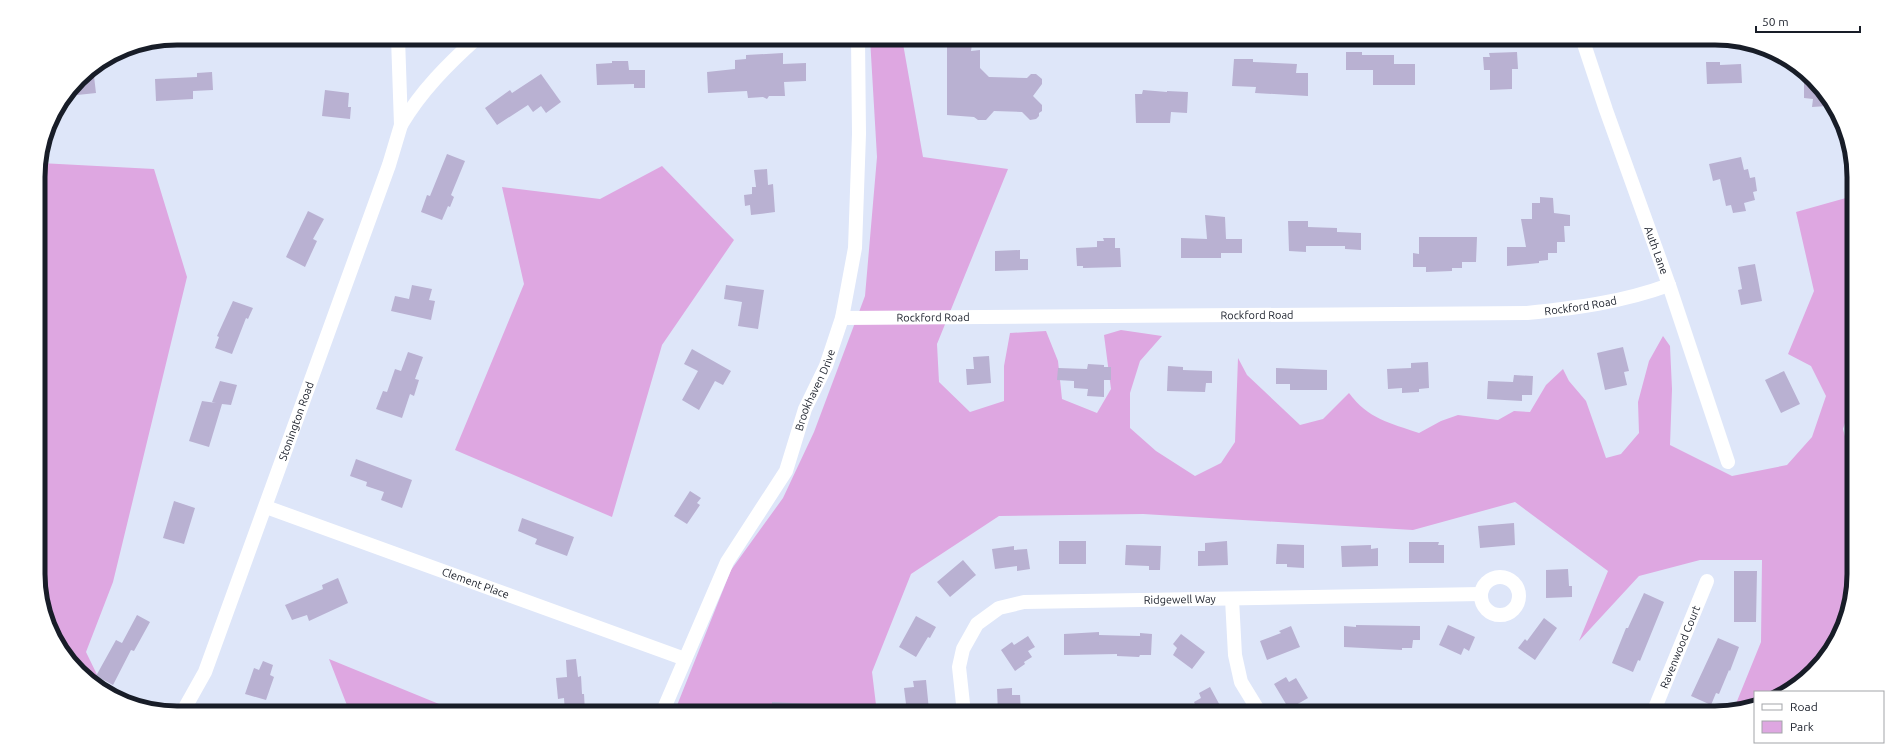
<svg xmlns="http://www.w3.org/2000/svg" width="1892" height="751" viewBox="0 0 1892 751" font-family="Ubuntu,sans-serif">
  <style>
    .green { fill: #dea7e1 }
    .building { fill: #b9b1d2 }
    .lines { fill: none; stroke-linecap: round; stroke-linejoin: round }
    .minor { stroke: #fff; stroke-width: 14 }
    .labels { text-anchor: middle; stroke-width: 4; stroke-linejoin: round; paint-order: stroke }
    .street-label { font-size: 11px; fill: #181d28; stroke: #fff }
    .rim { fill: none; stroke: #181d28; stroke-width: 5 }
  </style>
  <rect width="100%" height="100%" fill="#dee6f9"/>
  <path class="green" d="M870,38H902L923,157L1008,169L937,344L939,382L970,412L1004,401V366L1010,333L1046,331L1058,361L1062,399L1097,413L1111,389L1104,335L1121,330L1162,336L1140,361L1130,393V428L1156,451L1195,476L1221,463L1235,442L1238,358L1247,375L1300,425L1323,419L1349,393C1368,419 1390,423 1419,433L1441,421L1458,415L1498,420L1514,411L1530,412L1546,385L1563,369L1569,381L1586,401L1606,458L1621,454L1639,433L1638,402L1649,361L1663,336L1670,346L1672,389L1670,445L1732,476L1787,465L1812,437L1826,396L1811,366L1788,354L1814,291L1796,212L1853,196V398L1843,429L1854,470V574L1847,619L1825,658L1799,684L1785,692H1755V706L1733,711L1761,642L1762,560H1700L1639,576L1579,641L1608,571L1515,502L1413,530L1143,514L999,516L911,574L872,672L877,713H674L731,570L783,498L814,432L865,296L877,157Z
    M40,163L154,169L187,277L113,582L86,652L102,685L72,665L41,601L38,168Z
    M662,166L734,240L662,345L612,517L455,450L524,284L502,187L600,199Z
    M329,659L461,713H350Z"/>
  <path class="building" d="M972,44L971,51L980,50V68L989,77L1027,78L1031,74H1036L1042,79V84L1033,96L1042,105V111L1039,113V116L1036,119L1030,120L1022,112L994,111L986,120H978L974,117L947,115V46Z
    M1346,52H1362V55H1394V64H1415V85H1373V70H1346Z
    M1517,52L1518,69H1512V89L1490,90V70H1484L1483,57H1490L1489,53Z
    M783,53V64L806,63V81L784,82L785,96H769L767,99L763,97L748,98L747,91L708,93L707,72L735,69V60L746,59V55Z
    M1234,59H1253V62L1297,64L1296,73H1308V96L1255,93L1256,87L1232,86Z
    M612,61H628L629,70H645V88H634V84L597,85L596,64L612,63Z
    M1706,62H1720V65L1741,64L1742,83L1707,84Z
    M93,68L96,93L68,96L85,73Z
    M1804,71L1825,92L1827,98V106L1812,107L1813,99L1804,98Z
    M212,72L213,90L193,91V99L156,101L155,79L197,77V73Z
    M541,74L561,102L546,113L541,106L533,112L528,105L497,125L485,108L510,90L512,93Z
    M325,90L349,93L348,107H351L350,119L322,116Z
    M1143,90L1167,92V91L1188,92L1187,113L1171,112L1170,123H1136L1135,94H1142Z
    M447,154L465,161L451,195L454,197L450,207L448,206L442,220L421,212L427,195L430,196Z
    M1741,157L1744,170L1748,169L1750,178L1755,177L1757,191L1753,192L1755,200L1744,203L1746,211L1733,213L1731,205L1726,206L1720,179L1713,181L1709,164Z
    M767,169L768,185L773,184L775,212L751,215L750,205L745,206L744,195L752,194V187H756L754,170Z
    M1540,197L1553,198L1554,213L1570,215V226H1564L1565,242H1557V253H1548V260L1539,261V263L1507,266V247H1526L1521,219H1532V203H1540Z
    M308,211L324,219L313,239L317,241L305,267L286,257Z
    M1205,215L1225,217L1226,239H1242V253H1221V258H1181V238L1207,239Z
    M1288,221H1308V227L1337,228V232L1361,233V250L1345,249V246H1306V252L1289,251Z
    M1419,237H1477L1476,262H1462V268H1452V271L1426,272V267H1413V253L1419,254Z
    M1103,238H1115V248H1120L1121,267L1083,268V266H1077L1076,248L1097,247V241H1104Z
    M1020,250V259H1028V270L995,271V251Z
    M1755,264L1762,301L1741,305L1738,290L1742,289L1738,267Z
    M412,285L432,289L429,300L435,301L431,320L391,311L395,296L409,299Z
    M726,285L764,290L758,329L738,326L742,302L724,299Z
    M233,301L253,308L248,319L246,318L232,354L215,348L219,337L217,336Z
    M1623,347L1629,371L1624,372L1627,385L1605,390L1597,353Z
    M692,349L731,371L723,385L715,381L699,410L682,400L698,371L684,364Z
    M408,352L423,357L415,379L419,380L414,396L410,394L402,418L376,409L383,391L387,392L395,369L401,371Z
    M989,356L991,383L967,385L966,369H974L973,357Z
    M1428,362L1429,388L1419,389V392L1402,393V388L1388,389L1387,369L1411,368V363Z
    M1088,364L1104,365V367H1111V380H1104V397L1087,396L1088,389L1074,388V381L1057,380L1058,368L1087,369Z
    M1168,366L1183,367V370L1212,371V383H1206L1205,392L1167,391Z
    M1276,368L1327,370V390H1290V384H1276Z
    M1784,371L1800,404L1781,413L1765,380Z
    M1514,375L1533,376L1532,395H1522V401L1487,399L1488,381L1513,382Z
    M220,381L237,385L231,405L222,404L209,447L189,441L202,401L216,403L212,402Z
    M356,459L412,480L402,508L381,500L384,492L366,486L367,482L350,476Z
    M690,491L701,498L697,503L700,505L687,524L674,516Z
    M174,501L195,508L184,544L163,538Z
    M522,518L574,537L567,556L535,544L537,539L518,531Z
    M1514,523L1515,545L1480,548L1478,526Z
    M1059,541H1086V564H1059Z
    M1227,541L1228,565L1198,566V551H1205V543Z
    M1409,542H1439L1438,545H1444V563H1409Z
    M1277,544L1304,545V568L1287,567V564H1276Z
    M1126,545L1161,546L1160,570H1149V566L1125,565Z
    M1371,545V549L1378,548V566L1342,567L1341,546Z
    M1014,546V550L1027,549L1030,569L1017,571V566L995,569L992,549Z
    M963,560L976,575L950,597L937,582Z
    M1568,569L1569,586H1572V597L1546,598V570Z
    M1734,571H1757L1756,622H1734Z
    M338,578L348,603L309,621L307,615L292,620L285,605L323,589L322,585Z
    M1644,593L1664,602L1640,661L1638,660L1633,672L1612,663L1626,628H1628Z
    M137,615L150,622L134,651L131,650L113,685L96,676L116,640L122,643Z
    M916,616L936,627L930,638L928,637L916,657L899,647Z
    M1544,618L1557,628L1535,660L1518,648L1525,639L1527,641Z
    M1356,625L1420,626V640H1413L1412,648H1402V650L1344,647V626L1356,627Z
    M1448,625L1475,637L1469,651L1464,648L1461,655L1439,645Z
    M1291,626L1300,647L1267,660L1260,641L1281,633L1279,631Z
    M1099,632V635L1140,636V633L1152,634L1151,655H1140L1139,657L1117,656V654L1064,655V634Z
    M1181,634L1205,652L1192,669L1173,655L1177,648L1173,644Z
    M1028,636L1035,647L1028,651L1032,657L1024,662L1025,664L1015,671L1001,650L1012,642L1014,645Z
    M1718,638L1739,647L1730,671L1729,670L1719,694L1716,693L1711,705L1691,696Z
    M576,659L578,677L581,676L582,694H584L585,712L565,713L564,698L558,699L556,678L567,677L566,660Z
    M263,661L273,665L270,675L274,677L266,700L245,694L254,668L259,670Z
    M1286,677L1289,682L1296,678L1308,698L1289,709L1274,684Z
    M926,680L929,710L907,712L904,688L914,687L913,681Z
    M1210,687L1224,713H1199L1194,702L1201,698L1199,693Z
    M1012,688V695H1020L1021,713H998L997,689Z
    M772,702L812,704V713H772Z"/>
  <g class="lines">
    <g class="minor">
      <path id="s1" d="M1582,38L1606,110L1669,285L1728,462"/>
      <path d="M401,125C421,91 448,64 477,38"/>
      <path id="s2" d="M842,318L1527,313C1576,308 1623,302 1669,285"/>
      <path id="s3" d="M266,507L685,659"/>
      <circle cx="1500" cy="596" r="19"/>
      <path d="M1232,599L1235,655L1241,682L1260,713"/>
      <path id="s4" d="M182,713L205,672L389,165L401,125L398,38"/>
      <path id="s5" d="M662,713L727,562L786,471L805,409L826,366L842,318L855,248L859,134L858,38"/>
      <path id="s6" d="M964,713L959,667L963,649L977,624L999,608L1024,602L1481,594"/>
      <path id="s7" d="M1656,713L1655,708L1707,581"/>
    </g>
  </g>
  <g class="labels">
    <g class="street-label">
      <text dy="4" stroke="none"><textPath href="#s1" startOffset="225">Auth Lane</textPath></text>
      <text dy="4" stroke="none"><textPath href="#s2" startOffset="739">Rockford Road</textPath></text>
      <text dy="4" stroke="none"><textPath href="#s2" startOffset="415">Rockford Road</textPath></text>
      <text dy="4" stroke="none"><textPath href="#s2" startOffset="91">Rockford Road</textPath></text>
      <text dy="4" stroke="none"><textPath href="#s5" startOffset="359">Brookhaven Drive</textPath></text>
      <text dy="4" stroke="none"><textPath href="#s4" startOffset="314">Stonington Road</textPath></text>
      <text dy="4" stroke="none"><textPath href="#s3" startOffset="223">Clement Place</textPath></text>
      <text dy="4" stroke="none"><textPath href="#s6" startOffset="302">Ridgewell Way</textPath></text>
      <text dy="4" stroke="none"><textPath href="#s7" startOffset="71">Ravenwood Court</textPath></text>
    </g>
  </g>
  <path d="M0 0H1892V751H0ZM177 45H1715A132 132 0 0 1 1847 177V574A132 132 0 0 1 1715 706H177A132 132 0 0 1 45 574V177A132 132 0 0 1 177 45Z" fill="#fff" fill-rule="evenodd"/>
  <path class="rim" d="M177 45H1715A132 132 0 0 1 1847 177V574A132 132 0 0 1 1715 706H177A132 132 0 0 1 45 574V177A132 132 0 0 1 177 45Z"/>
  <rect x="1754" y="691" width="130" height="52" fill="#ffffff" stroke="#a3a5a9"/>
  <rect x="1762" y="704" width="20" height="6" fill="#ffffff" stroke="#a3a5a9"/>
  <text x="1790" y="711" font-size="12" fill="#181d28">Road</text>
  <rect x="1762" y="721" width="20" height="12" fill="#dea7e1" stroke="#a3a5a9"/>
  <text x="1790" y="731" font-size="12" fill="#181d28">Park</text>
  <path d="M1756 26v6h104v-6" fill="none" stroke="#181d28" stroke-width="2"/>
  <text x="1762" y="26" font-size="12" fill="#181d28" stroke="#ffffff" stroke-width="3" paint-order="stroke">50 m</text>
</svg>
